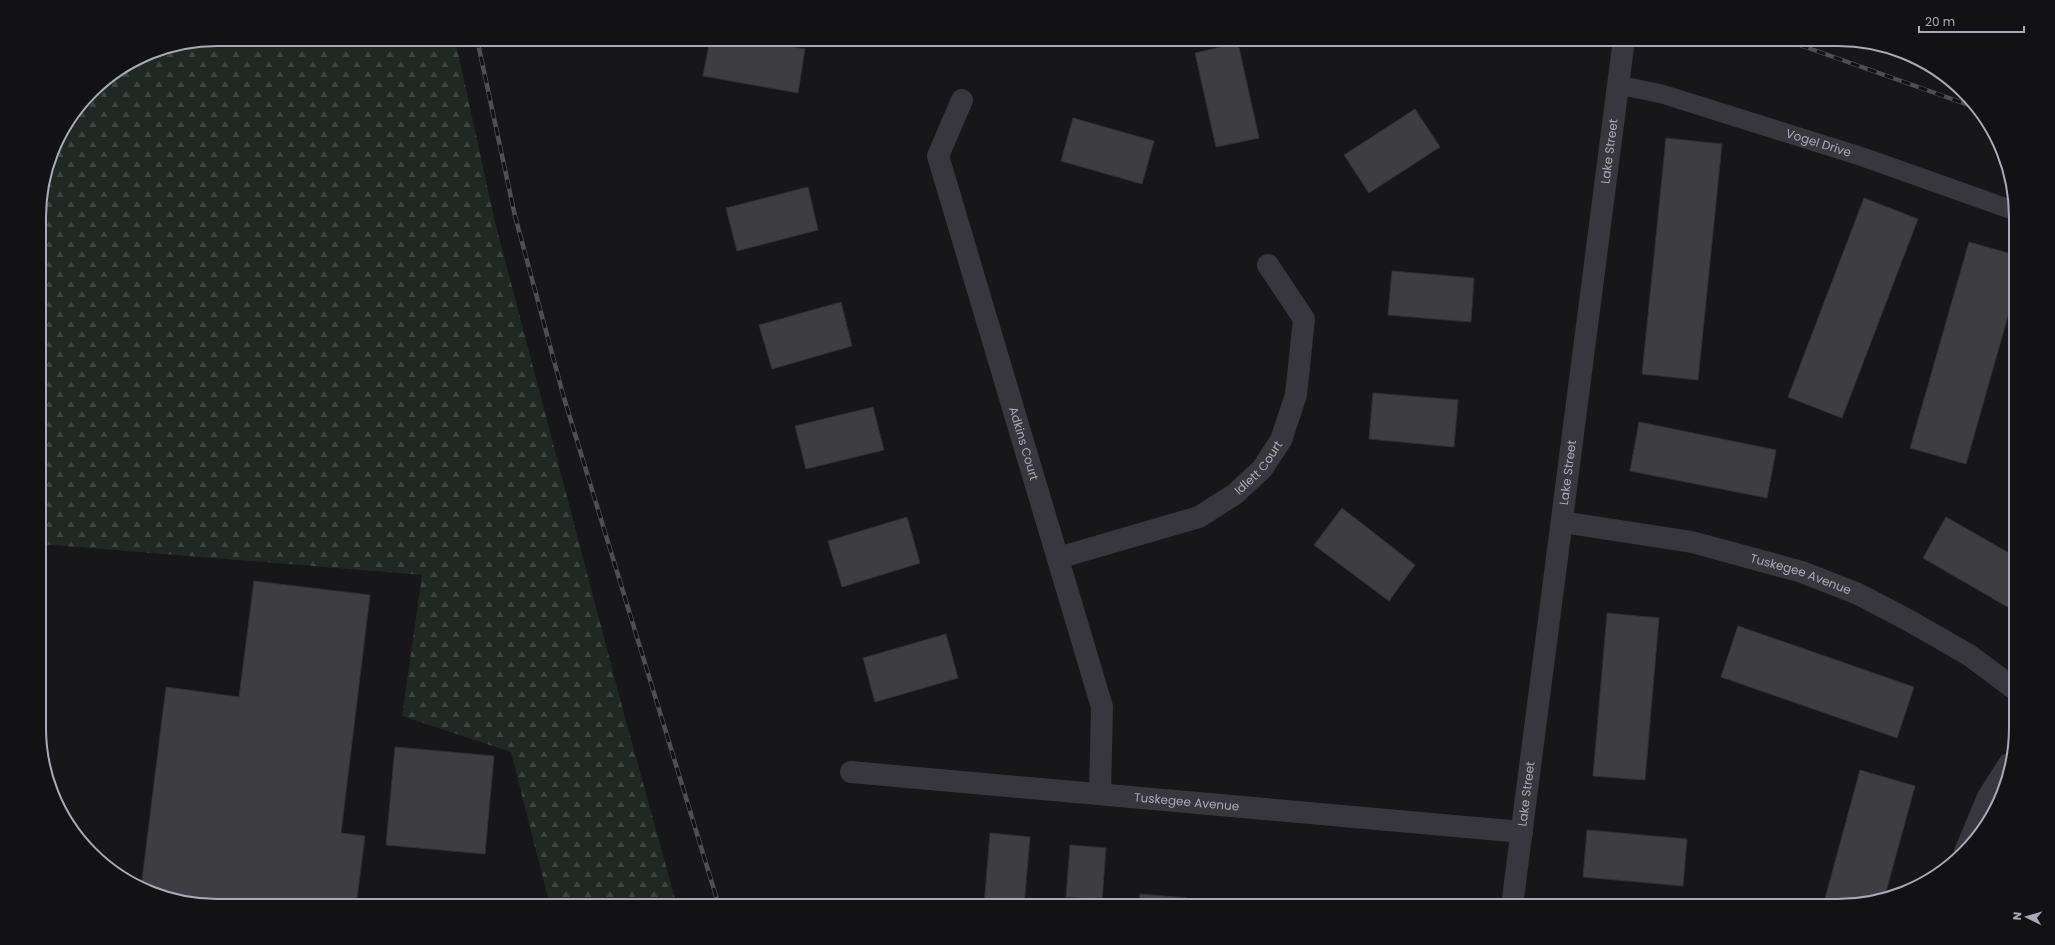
<svg xmlns="http://www.w3.org/2000/svg" width="2055" height="945" viewBox="0 0 2055 945" font-family="Poppins,sans-serif">
  <style>
    .forest { fill: url(#forest-firs) }
    .building { fill: #3e3e42; stroke: #313034 }
    .lines { fill: none; stroke-linecap: round; stroke-linejoin: round }
    .service { stroke: #38373d; stroke-width: 19 }
    .minor { stroke: #38373d; stroke-width: 22 }
    .tertiary { stroke: #38373d; stroke-width: 22 }
    .rail-casing { stroke: #4e4f56; stroke-width: 4.5 }
    .rail { stroke: #121113; stroke-width: 3; stroke-dasharray: 9; stroke-linecap: butt }
    .labels { text-anchor: middle; stroke-width: 3; stroke-linejoin: round; paint-order: stroke }
    .street-label { font-size: 12px; fill: #a9aab8; stroke: #121113 }
    .rim { fill: none; stroke: #a9aab8; stroke-width: 2 }
  </style>
  <defs>
    <pattern id="forest-firs" width="22" height="20" patternUnits="userSpaceOnUse"><rect width="22" height="20" fill="#202823"/><path d="M5 1l3.5 6h-7zM16 11l3.5 6h-7z" fill="#3e4441"/></pattern>
  </defs>
  <rect width="100%" height="100%" fill="#171618"/>
  <path class="forest" d="M217,39H455L495,222L624,714L677,906H550L511,752L402,716L422,575L40,544L39,205L57,138L99,83L149,52Z"/>
  <path class="building" d="M710,39H747L805,49L798,93L703,76Z
    M1238,43L1259,138L1216,147L1195,53Z
    M1415,109L1440,147L1369,193L1344,155Z
    M1073,118L1154,141L1142,184L1061,161Z
    M1666,138L1722,144L1698,380L1642,374Z
    M808,187L818,230L737,251L726,208Z
    M1864,198L1918,219L1842,418L1788,397Z
    M1969,242L2015,255V291L1966,464L1910,448Z
    M1392,271L1474,278L1471,322L1388,315Z
    M841,302L852,346L772,369L759,325Z
    M1373,393L1458,400L1454,447L1369,439Z
    M873,407L884,450L806,469L795,426Z
    M1639,422L1776,450L1767,498L1630,471Z
    M1342,508L1415,565L1389,601L1314,545Z
    M907,517L920,563L842,587L828,541Z
    M1946,517L2016,557V601L2011,609L1923,558Z
    M254,581L370,595L341,833L365,836L356,906H217L148,892L124,878L142,880L166,687L239,697Z
    M1607,613L1659,618L1645,780L1593,776Z
    M1738,626L1914,687L1897,738L1721,677Z
    M946,634L958,678L875,702L863,658Z
    M395,747L494,756L485,854L386,845Z
    M1860,770L1915,786L1884,899L1850,906H1823Z
    M1587,830L1687,839L1683,886L1583,877Z
    M990,833L1030,837L1024,906H984Z
    M1070,845L1106,848L1102,900L1066,897Z
    M1140,894L1187,898L1186,906H1139Z"/>
  <g class="lines">
    <path class="service" id="s1" d="M1619,85L1662,94L1863,157L2015,211"/>
    <g class="minor">
      <path id="s2" d="M962,100L938,156L1102,707L1100,794"/>
      <path id="s3" d="M1562,522L1692,542L1802,572L1858,594L1908,620L1969,655L2016,690"/>
      <path id="s4" d="M1058,558L1199,517L1235,494L1262,469L1281,440L1296,395L1304,319L1268,265"/>
      <path id="s5" d="M851,772L1522,832"/>
      <path d="M1965,852L1988,797L2009,764"/>
    </g>
    <path class="tertiary" id="s6" d="M1512,906L1624,39"/>
    <defs>
      <path id="rail" d="M477,39L515,216L564,398L719,906
        M1783,39L1980,109"/>
    </defs>
    <use href="#rail" class="rail-casing"/>
    <use href="#rail" class="rail"/>
  </g>
  <g class="labels">
    <g class="street-label">
      <text dy="4" stroke="none"><textPath href="#s1" startOffset="208">Vogel Drive</textPath></text>
      <text dy="4" stroke="none"><textPath href="#s6" startOffset="761">Lake Street</textPath></text>
      <text dy="4" stroke="none"><textPath href="#s2" startOffset="361">Adkins Court</textPath></text>
      <text dy="4" stroke="none"><textPath href="#s4" startOffset="225">Idlett Court</textPath></text>
      <text dy="4" stroke="none"><textPath href="#s6" startOffset="437">Lake Street</textPath></text>
      <text dy="4" stroke="none"><textPath href="#s3" startOffset="245">Tuskegee Avenue</textPath></text>
      <text dy="4" stroke="none"><textPath href="#s6" startOffset="113">Lake Street</textPath></text>
      <text dy="4" stroke="none"><textPath href="#s5" startOffset="337">Tuskegee Avenue</textPath></text>
    </g>
  </g>
  <path d="M0 0H2055V945H0ZM217 46H1838A171 171 0 0 1 2009 217V728A171 171 0 0 1 1838 899H217A171 171 0 0 1 46 728V217A171 171 0 0 1 217 46Z" fill="#121113" fill-rule="evenodd"/>
  <path class="rim" d="M217 46H1838A171 171 0 0 1 2009 217V728A171 171 0 0 1 1838 899H217A171 171 0 0 1 46 728V217A171 171 0 0 1 217 46Z"/>
  <g transform="translate(2027 917) rotate(275)" stroke="#121113" stroke-width="3" paint-order="stroke">
  <path d="M0-3L7 15L0 10L-7 15Z" fill="#a9aab8"/>
  <text y="-6" font-size="11" font-weight="bold" text-anchor="middle" fill="#a9aab8">N</text>
  </g>
  <path d="M1919 26v6h105v-6" fill="none" stroke="#a9aab8" stroke-width="2"/>
  <text x="1925" y="26" font-size="12" fill="#a9aab8" stroke="#121113" stroke-width="3" paint-order="stroke">20 m</text>
</svg>
